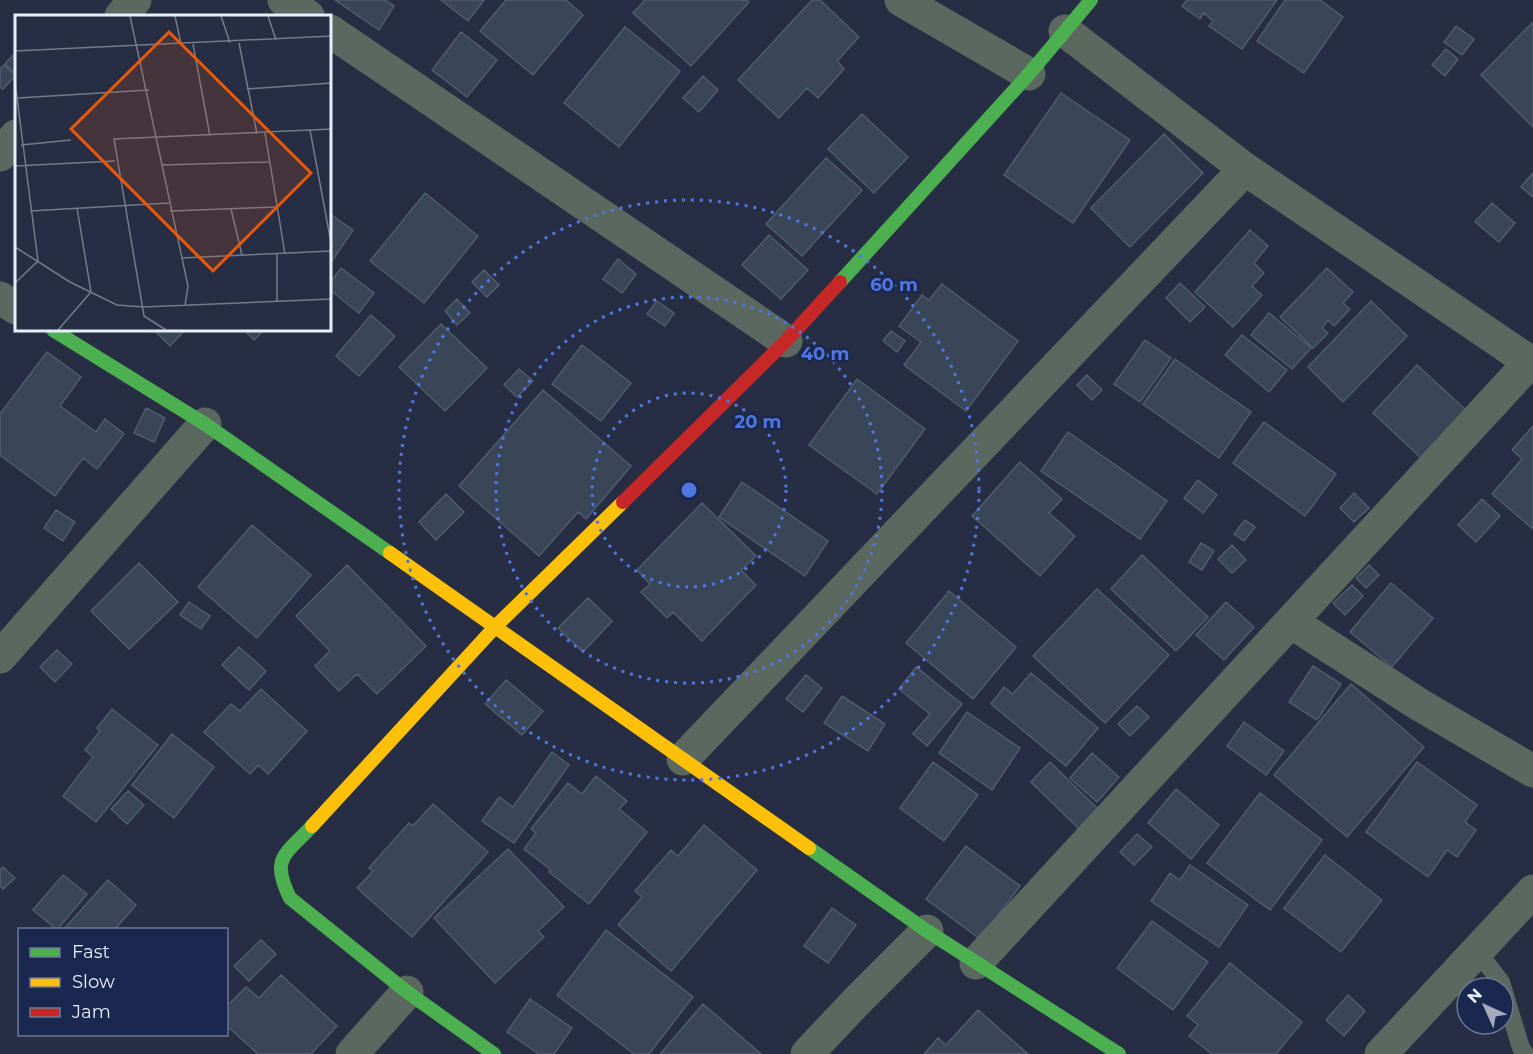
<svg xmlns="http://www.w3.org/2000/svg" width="1533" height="1054" viewBox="0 0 1533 1054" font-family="Montserrat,sans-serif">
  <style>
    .building { fill: #384658; stroke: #505c6c; stroke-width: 1.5 }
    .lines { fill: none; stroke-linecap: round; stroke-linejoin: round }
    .lane { stroke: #5b6860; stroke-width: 18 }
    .street { stroke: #5b6860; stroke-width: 33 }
    .fast { stroke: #4caf50; stroke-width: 14 }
    .slow { stroke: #ffc107; stroke-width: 14 }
    .jam { stroke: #c62828; stroke-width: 14 }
    .ring { fill: none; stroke: #5076e1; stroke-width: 3; stroke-dasharray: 3 6 }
    .inset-road { fill: none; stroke: #747b8d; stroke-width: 1.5 }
    .view { fill: #e8590c; fill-opacity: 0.15; stroke: #e8590c; stroke-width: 3 }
    .inset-edge { fill: none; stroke: #e7eefd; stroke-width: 3 }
    .centre { fill: #5076e1; stroke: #1a2850; stroke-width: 3 }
    .ring-label { font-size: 18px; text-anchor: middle; font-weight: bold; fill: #5076e1; stroke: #1a2850; stroke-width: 5; stroke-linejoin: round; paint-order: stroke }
  </style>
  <rect width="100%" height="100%" fill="#272e43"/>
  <path class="building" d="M335,0H385L394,6L379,30Z
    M441,0H484L468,21Z
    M506,0H566L583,15L533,75L480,31Z
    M645,0H746L749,2L691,66L633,13Z
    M812,0H820L859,37L837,61L844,69L818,98L807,88L779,118L738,80Z
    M1187,0H1277L1242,49L1209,26L1213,21L1204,13L1200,19L1182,6Z
    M1285,0H1320L1343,17L1304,73L1257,41Z
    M1533,22V127L1481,75Z
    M1456,26L1474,39L1462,55L1444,42Z
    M625,27L680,71L619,147L564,103Z
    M461,32L497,60L467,97L432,70Z
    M1446,49L1458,59L1445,76L1432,65Z
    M16,52V74L5,64Z
    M4,65L15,76L3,89L0,87V69Z
    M703,76L718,90L699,112L683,98Z
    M1061,93L1130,140L1073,223L1004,175Z
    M862,114L908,157L874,193L828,149Z
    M1164,134L1203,173L1130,247L1091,208Z
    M826,158L862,190L802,256L766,224Z
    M1533,173V197L1521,187Z
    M425,193L478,236L424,303L370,261Z
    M1492,203L1515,223L1499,242L1475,222Z
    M330,214L353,230L330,264Z
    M1250,230L1268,246L1254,263L1264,273L1252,286L1262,295L1233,327L1195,292Z
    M769,235L808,270L781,299L742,265Z
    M618,259L636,274L622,293L603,279Z
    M341,268L374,293L359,313L330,290V283Z
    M1327,268L1353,292L1343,303L1350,309L1334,326L1328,320L1322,328L1328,333L1313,348L1280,317Z
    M484,270L499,285L487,297L472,282Z
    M1180,283L1205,307L1190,322L1166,298Z
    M942,284L1018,341L966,411L904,365L921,342L899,326L922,295L929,300Z
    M457,299L470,313L457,325L445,311Z
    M657,301L674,313L665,326L647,314Z
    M1371,301L1407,336L1343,402L1308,367Z
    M1269,313L1311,348L1292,369L1251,335Z
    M371,315L395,336L359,376L336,356Z
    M441,324L487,368L445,411L399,367Z
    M154,330H185L170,346Z
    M244,330H264L254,340Z
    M891,331L905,341L897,352L883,341Z
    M1242,335L1287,370L1269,392L1225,355Z
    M1145,340L1171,358L1140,402L1114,384Z
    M582,345L631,383L601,421L552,384Z
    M47,352L81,377L60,406L96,432L105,419L124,434L97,469L83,458L55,496L0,455V414Z
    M1175,359L1251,412L1219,458L1143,404Z
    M1417,365L1466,410L1421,458L1373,413Z
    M519,369L533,381L517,397L504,385Z
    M1087,375L1102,390L1092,400L1077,385Z
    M857,379L925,429L877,494L809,445Z
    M543,390L631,466L586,519L578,512L539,556L459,486Z
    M146,408L165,418L154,442L134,433Z
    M1264,422L1336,474L1305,516L1233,463Z
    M1533,426V529L1492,494L1522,459L1512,450Z
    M1068,432L1167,501L1140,539L1041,471Z
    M1020,462L1062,499L1049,513L1075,536L1040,576L972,516Z
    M1198,480L1217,495L1203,513L1184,498Z
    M742,482L828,541L805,576L719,517Z
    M1354,493L1369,508L1354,522L1340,508Z
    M446,494L464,512L436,540L419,522Z
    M1482,499L1500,516L1476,542L1458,525Z
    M702,503L756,556L741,570L756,585L702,641L673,612L667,618L641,592L650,584L637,570Z
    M56,510L75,522L63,541L44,528Z
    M1245,520L1255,527L1244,541L1234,534Z
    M252,525L311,575L257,638L198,587Z
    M1201,543L1214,551L1202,570L1189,562Z
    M1232,545L1246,560L1232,573L1218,559Z
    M1142,555L1208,617L1176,651L1111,589Z
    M139,563L178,602L129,649L91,611Z
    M347,565L426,646L377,694L357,674L339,691L315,666L330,651L296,616Z
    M1369,565L1379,575L1366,588L1356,578Z
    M1391,583L1433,618L1392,667L1350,632Z
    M1352,585L1363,596L1345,615L1333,603Z
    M1097,589L1169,655L1105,723L1033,656Z
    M949,591L1016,647L973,699L906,643Z
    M588,598L612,621L583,652L558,628Z
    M189,602L210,616L201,629L180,615Z
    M1226,602L1254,627L1224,660L1196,635Z
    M239,647L266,671L249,690L222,665Z
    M57,650L72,664L55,682L40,667Z
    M1313,666L1341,684L1317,720L1289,702Z
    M916,667L962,704L927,746L913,734L930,714L899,689Z
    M1031,673L1098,728L1066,766L991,704L1004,687L1013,694Z
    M806,675L822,688L803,712L786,699Z
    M506,680L543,711L522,735L485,704Z
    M1351,684L1424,747L1347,837L1274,775Z
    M261,689L307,731L268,774L258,765L250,774L204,732L231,704L240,711Z
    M842,696L885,724L868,751L824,723Z
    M1137,706L1149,717L1130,736L1118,724Z
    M112,709L158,745L96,822L63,796L93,757L85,750L100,731L97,728Z
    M967,712L1020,748L992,790L939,753Z
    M1244,722L1284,751L1266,775L1227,746Z
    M172,734L214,767L174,818L132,785Z
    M552,752L569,765L514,843L482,821L499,797L513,807Z
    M1092,753L1119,777L1097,802L1070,778Z
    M933,762L978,795L944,841L900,808Z
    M1050,762L1098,809L1079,829L1031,782Z
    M1417,762L1477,805L1465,822L1476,830L1457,857L1447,850L1428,877L1366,832Z
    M596,776L627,801L619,809L647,832L589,904L549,872L551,870L524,849L536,833L531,829L568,783L582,794Z
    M1176,789L1219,825L1191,859L1148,823Z
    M128,791L144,805L127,824L111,809Z
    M1260,793L1322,840L1270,910L1207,863Z
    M433,804L488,852L412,937L357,888L373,871L369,868L409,823L413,826Z
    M704,825L757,870L671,971L618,925L642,897L635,891L671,850L678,856Z
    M1137,834L1152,847L1134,865L1120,852Z
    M966,846L1020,886L980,939L926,899Z
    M508,849L564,907L538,931L544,937L495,983L434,918Z
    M1325,855L1382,900L1341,952L1284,908Z
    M1190,865L1248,905L1219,947L1151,901L1170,873L1180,880Z
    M3,867L15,878L3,889L0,886V870Z
    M63,875L87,894L57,930L33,910Z
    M108,880L136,905L114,930H63Z
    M832,908L856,925L828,963L804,946Z
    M1152,921L1208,962L1173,1010L1117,968Z
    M606,930L693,997L649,1054H634L557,995Z
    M261,940L276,954L249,981L234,966Z
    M1230,963L1302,1022L1276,1054H1212L1189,1036L1198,1025L1187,1016Z
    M281,975L337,1026L311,1054H258L226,1025V1007L246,987L259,998Z
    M1348,995L1365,1011L1344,1036L1326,1020Z
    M530,999L572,1028L554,1054H539L507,1032Z
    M703,1004L761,1054H660Z
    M978,1010L1028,1054H924L938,1038L946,1045Z"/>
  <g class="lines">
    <path class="lane" d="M1477,951L1501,982L1521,1048L1525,1054"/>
    <path class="street" d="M284,0L308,16
      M901,0L1029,74
      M121,16L135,0
      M330,31L786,341
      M1065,31L1245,169L1533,364
      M0,155L16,136
      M0,298L16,308
      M1291,622L1420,705L1533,771
      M0,657L205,424
      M683,759L1245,169
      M976,963L1530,362
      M352,1054L407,992
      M807,1054L856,1002L927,931
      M1381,1054L1533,891"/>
    <path class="fast" d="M840,282L1029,74L1091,0
      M53,330L205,424L390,553
      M312,826C285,855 270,858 290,898L407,992L494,1054
      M809,848L927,931L1119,1054"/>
    <path class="slow" d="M390,553L809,848
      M312,826L496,626L623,502"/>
    <path class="jam" d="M623,502L786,341L840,282"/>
  </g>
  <g class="ring">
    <circle cx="689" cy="490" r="97"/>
    <circle cx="689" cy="490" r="193"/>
    <circle cx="689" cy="490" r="290"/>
  </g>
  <g transform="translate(15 15)">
    <rect width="316" height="316" fill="#272e43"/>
    <path class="inset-road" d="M115,1L173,271L170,290M160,1L166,29M206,1L215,28M253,1L261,25M224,28L242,119M178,29L195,121M0,36L317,21M0,67L23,246L0,268M232,74L317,68M3,83L134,75M295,115L317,233M250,118L270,239M6,130L56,125M147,150L254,147M0,151L100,146M216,194L227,240M15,196L154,188M155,196L262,192M0,232L55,267L102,290L128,292L317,284M262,239V286M166,243L317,236M43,315L76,277L62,193M151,315L129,301L99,124L317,114"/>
    <path class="view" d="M154,17L296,158L198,256L56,114Z"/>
    <rect width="316" height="316" class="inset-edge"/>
  </g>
  <circle cx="689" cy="490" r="9" class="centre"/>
  <g class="ring-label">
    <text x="894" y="291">60 m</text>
    <text x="825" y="360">40 m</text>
    <text x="758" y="428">20 m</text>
  </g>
  <rect x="18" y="928" width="210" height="108" fill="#1a2850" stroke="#6c7795" stroke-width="1.5"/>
  <rect x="30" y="948" width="30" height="9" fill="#4caf50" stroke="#6c7795" stroke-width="1.5"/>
  <text x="72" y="958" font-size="18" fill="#e7eefd">Fast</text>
  <rect x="30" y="978" width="30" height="9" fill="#ffc107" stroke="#6c7795" stroke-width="1.5"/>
  <text x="72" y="988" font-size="18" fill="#e7eefd">Slow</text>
  <rect x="30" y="1008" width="30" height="9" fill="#c62828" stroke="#6c7795" stroke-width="1.5"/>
  <text x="72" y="1018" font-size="18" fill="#e7eefd">Jam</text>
  <g transform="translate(1485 1006) rotate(315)"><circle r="28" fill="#1a2850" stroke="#6c7795" stroke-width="1.5"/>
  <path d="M0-4.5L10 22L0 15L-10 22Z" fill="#a4abbc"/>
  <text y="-9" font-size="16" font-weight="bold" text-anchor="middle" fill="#e7eefd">N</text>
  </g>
</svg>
